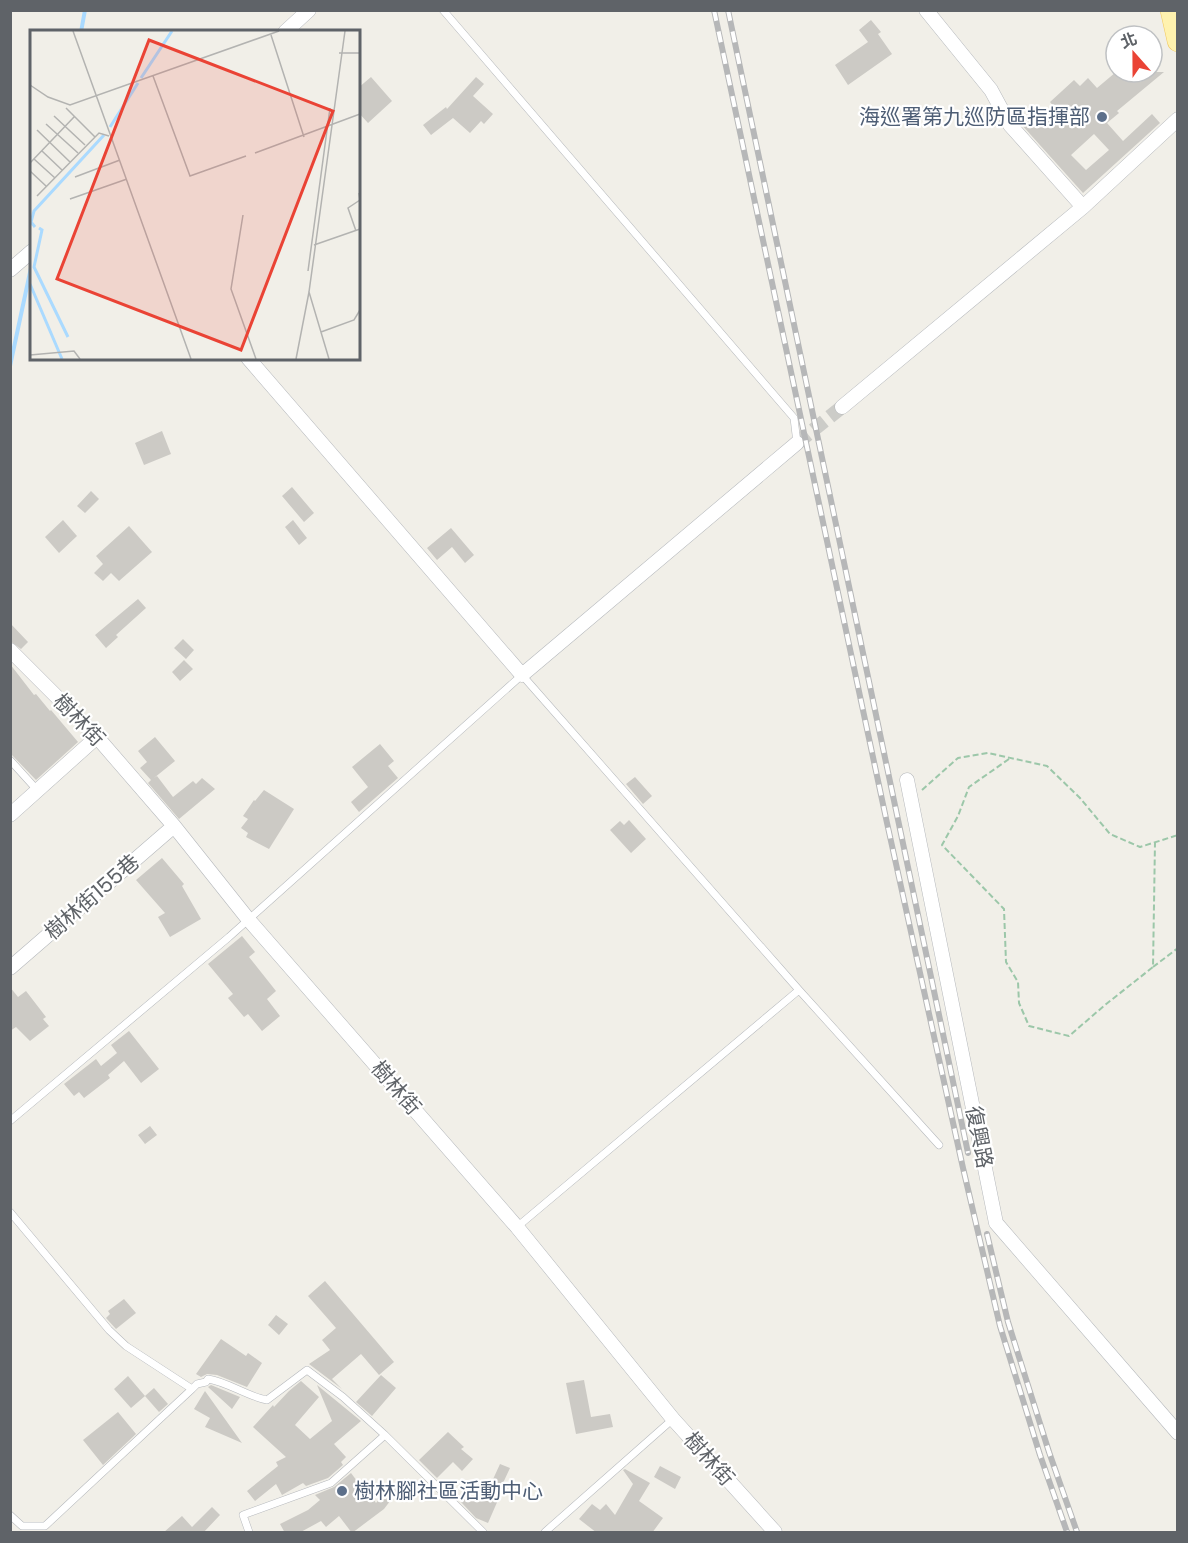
<svg xmlns="http://www.w3.org/2000/svg" width="1188" height="1543" viewBox="0 0 1188 1543" font-family="Poppins,'Noto Sans TC',sans-serif">
  <style>
    .lines { fill: none; stroke-linecap: round; stroke-linejoin: round }
    .stream { stroke: #aadaff; stroke-width: 4 }
    .building { fill: #cccac5; fill-rule: evenodd }
    .street-tunnel { stroke: #ccccc8; stroke-width: 14; stroke-dasharray: 14 7; stroke-linecap: butt }
    .lane-casing { stroke: #b5b8bc; stroke-width: 8 }
    .street-casing { stroke: #b5b8bc; stroke-width: 15 }
    .primary-casing { stroke: #f2c960; stroke-width: 22 }
    .path { stroke: #9cc7a9; stroke-width: 2; stroke-dasharray: 6 3; stroke-linecap: butt }
    .lane { stroke: #fff; stroke-width: 7 }
    .street { stroke: #fff; stroke-width: 14 }
    .primary { stroke: #fff2af; stroke-width: 21 }
    .rail-casing { stroke: #b6b7b8; stroke-width: 6 }
    .rail { stroke: #fff; stroke-width: 4; stroke-dasharray: 11; stroke-linecap: butt }
    .service-dot { fill: #5c6f8a; stroke: #fff; stroke-width: 2 }
    .labels { text-anchor: middle; stroke-width: 4.5; stroke-linejoin: round; paint-order: stroke }
    .service-label { font-size: 21px; fill: #4e5e75; stroke: #fff; text-anchor: end }
    .street-label { font-size: 21px; fill: #5f6368; stroke: #fff }
    .inset-river { fill: none; stroke: #aadaff; stroke-width: 3 }
    .inset-road { fill: none; stroke: #b3b3b1; stroke-width: 1.5 }
    .view { fill: #ea4335; fill-opacity: 0.15; stroke: #ea4335; stroke-width: 3 }
    .inset-edge { fill: none; stroke: #5f6368; stroke-width: 3 }
  </style>
  <rect width="100%" height="100%" fill="#f1efe8"/>
  <g class="lines">
    <path class="stream" d="M81,32L85,10
      M10,366L32,263"/>
  </g>
  <path class="building" d="M871,20L881,32L878,34L892,54L848,85L835,65L868,42L859,30Z
    M1116,72H1164L1117,111L1119,113L1107,123L1123,141L1152,114L1160,123L1083,193L1021,124L1033,114L1040,121L1055,108L1050,102L1074,80L1080,86L1088,78L1097,88ZM1094,134L1109,150L1086,170L1071,155Z
    M371,77L392,101L368,123L358,112V88Z
    M476,77L484,84L473,96L493,114L484,124L481,121L470,133L453,118L431,135L423,125L446,107L447,109Z
    M162,431L171,454L144,465L135,443Z
    M292,487L314,513L304,522L282,496Z
    M91,491L99,499L85,513L77,506Z
    M63,520L77,536L59,553L45,537Z
    M293,520L307,538L299,545L285,527Z
    M129,526L152,552L119,581L111,573L103,581L94,573L103,564L96,556Z
    M451,528L474,555L465,563L452,547L437,560L427,548Z
    M138,599L146,608L116,635L118,637L106,648L95,635Z
    M10,623L28,642L21,649L10,641Z
    M183,639L194,650L186,659L174,648Z
    M184,660L193,669L180,681L172,672Z
    M10,664L34,695L36,694L50,711L51,710L78,742L36,780L10,753Z
    M155,737L175,761L154,778L157,776L173,797L193,781L196,784L202,778L215,789L179,819L148,783L151,780L140,768L147,762L138,751Z
    M380,744L394,761L388,766L398,778L359,812L351,802L368,787L352,767Z
    M635,777L652,796L643,804L626,784Z
    M264,790L294,809L269,849L246,837L248,833L241,828L248,819L243,816L254,800L255,801Z
    M629,820L646,839L631,853L610,830L620,821L624,825Z
    M162,858L184,884L182,886L201,919L170,937L158,917L165,913L136,880Z
    M242,936L255,952L249,957L276,991L267,999L280,1016L262,1031L248,1014L244,1017L228,998L233,994L208,964Z
    M10,987L18,997L26,991L46,1017L43,1019L49,1026L30,1041L16,1027L10,1031Z
    M129,1031L159,1069L141,1083L124,1061L108,1075L110,1078L84,1098L79,1092L74,1096L64,1084L96,1059L101,1066L117,1053L111,1045Z
    M150,1126L157,1135L145,1144L138,1135Z
    M325,1281L394,1362L379,1375L361,1354L332,1379L342,1389L309,1364L330,1350L322,1340L336,1328L308,1296Z
    M124,1299L136,1313L116,1329L106,1318L110,1314L108,1311Z
    M276,1315L288,1324L279,1335L268,1325Z
    M221,1339L246,1356L248,1353L262,1363L247,1387L217,1375L207,1374L201,1377L196,1374Z
    M381,1375L396,1388L372,1416L356,1402Z
    M128,1376L145,1396L131,1408L114,1389Z
    M584,1380L591,1417L610,1414L613,1427L576,1434L566,1383Z
    M301,1381L319,1397L295,1425L310,1439L332,1421L317,1385L361,1421L334,1444L346,1457L341,1462L343,1465L328,1478L306,1486L303,1483L282,1495L276,1484L255,1501L247,1491L278,1466L276,1462L286,1457L253,1427L273,1405L274,1407L289,1391Z
    M211,1385L240,1397L232,1409L208,1387Z
    M154,1388L168,1404L159,1412L145,1396Z
    M205,1391L242,1443L205,1427L210,1418L194,1409Z
    M118,1412L136,1434L103,1465L83,1440Z
    M448,1432L464,1447L461,1449L473,1459L462,1471L453,1462L437,1478L419,1460Z
    M500,1464L510,1468L503,1483L505,1484L488,1523L476,1518L461,1502L471,1480L489,1488Z
    M660,1466L681,1477L675,1489L654,1477Z
    M625,1469L650,1483L639,1501L663,1518L652,1533H597L579,1519L592,1504L600,1510L606,1504L615,1515L633,1484L623,1470Z
    M351,1473L357,1481L359,1479L376,1503L393,1483L400,1488L384,1509L352,1533L339,1516L326,1527L321,1521L299,1533H285L280,1524L308,1510L320,1500L315,1495L334,1487Z
    M212,1507L220,1515L203,1533H163L182,1516L192,1527Z"/>
  <g class="lines">
    <path class="street-tunnel" d="M797,443L842,407"/>
    <defs>
      <path id="lane" d="M443,10L794,418L797,443
        M10,760L38,791
        M799,990L939,1145
        M10,1121L229,937L522,675L799,990L517,1227
        M10,1212L109,1330L126,1346L192,1389L197,1384L206,1382L208,1379C228,1382 246,1396 267,1400L307,1370L343,1397L385,1435L483,1532
        M10,1515L22,1526H45L192,1389
        M249,1532L243,1515L331,1483L385,1435
        M545,1532L673,1419"/>
      <path id="street" d="M926,10L991,90L1010,125L1083,207
        M285,32L309,10
        M10,270L32,251
        M248,358L522,675L797,443
        M842,407L1083,207L1178,119
        M10,650L97,737L174,826L248,919L517,1227L673,1419L775,1532
        M907,780L996,1223L1178,1433
        M10,815L97,737
        M10,968L174,826"/>
      <path id="primary" d="M1171,10L1178,41"/>
    </defs>
    <use href="#lane" class="lane-casing"/>
    <use href="#street" class="street-casing"/>
    <use href="#primary" class="primary-casing"/>
    <path class="path" d="M1009,759L969,787L958,816L942,845L1004,909L1006,962L1018,982L1019,1003L1029,1026L1069,1036L1105,1005L1153,967L1155,842
      M922,790L958,758L988,753L1047,766L1080,798L1110,834L1140,847L1178,835
      M1153,967L1178,948"/>
    <use href="#lane" class="lane"/>
    <use href="#street" class="street"/>
    <use href="#primary" class="primary"/>
    <defs>
      <path id="rail" d="M714,10L887,823L963,1168L1000,1326L1040,1455L1067,1532
        M728,10L968,1153
        M987,1234L1008,1322L1049,1452L1077,1532"/>
    </defs>
    <use href="#rail" class="rail-casing"/>
    <use href="#rail" class="rail"/>
  </g>
  <g class="service-dot">
    <circle cx="1102" cy="117" r="6"/>
    <circle cx="342" cy="1491" r="6"/>
  </g>
  <g class="labels">
    <g class="service-label">
      <text x="1090" y="124">海巡署第九巡防區指揮部</text>
      <text x="354" y="1498" text-anchor="start">樹林腳社區活動中心</text>
    </g>
    <g class="street-label">
      <text transform="translate(79 720) rotate(46)" y="7">樹林街</text>
      <text transform="translate(92 897) rotate(-41)" y="7">樹林街155巷</text>
      <text transform="translate(396 1088) rotate(49)" y="7">樹林街</text>
      <text transform="translate(979 1137) rotate(79)" y="7">復興路</text>
      <text transform="translate(709 1459) rotate(48)" y="7">樹林街</text>
    </g>
  </g>
  <g transform="translate(30 30)">
    <rect width="330" height="330" fill="#f1efe8"/>
    <path class="inset-river" d="M111,48L142,1M80,97L108,53M5,197L1,192L4,181L74,105M9,198L12,200L4,237L38,307M0,254L32,329"/>
    <path class="inset-road" d="M43,1L161,329M241,5L274,107M309,23H330M123,46L160,146L216,126M0,55L18,67L40,75L249,1M36,78L65,107M24,86L55,115M16,94L48,123M7,100L40,132M12,121L32,140M225,123L330,84M4,129L25,148M0,133L44,87M0,141L16,156M45,147L90,130M7,166L69,103L79,106M40,169L97,149M213,185L201,259L226,329M326,201L318,178L330,170L329,163M284,215L330,199M278,241L300,78M291,302L324,290L330,280M0,325L44,321L50,329M266,329L279,262M299,329L279,262L315,1"/>
    <path class="view" d="M119,10L303,81L211,320L27,249Z"/>
    <rect width="330" height="330" class="inset-edge"/>
  </g>
  <rect width="1188" height="1543" fill="none" stroke="#5f6368" stroke-width="24"/>
  <g transform="translate(1134 54) rotate(339)"><circle r="28" fill="#ffffff" stroke="#bfc1c3" stroke-width="1.5"/>
  <path d="M0-4.5L10 22L0 15L-10 22Z" fill="#ea4335"/>
  <text y="-9" font-size="16" font-weight="bold" text-anchor="middle" fill="#5f6368">北</text>
  </g>
</svg>
